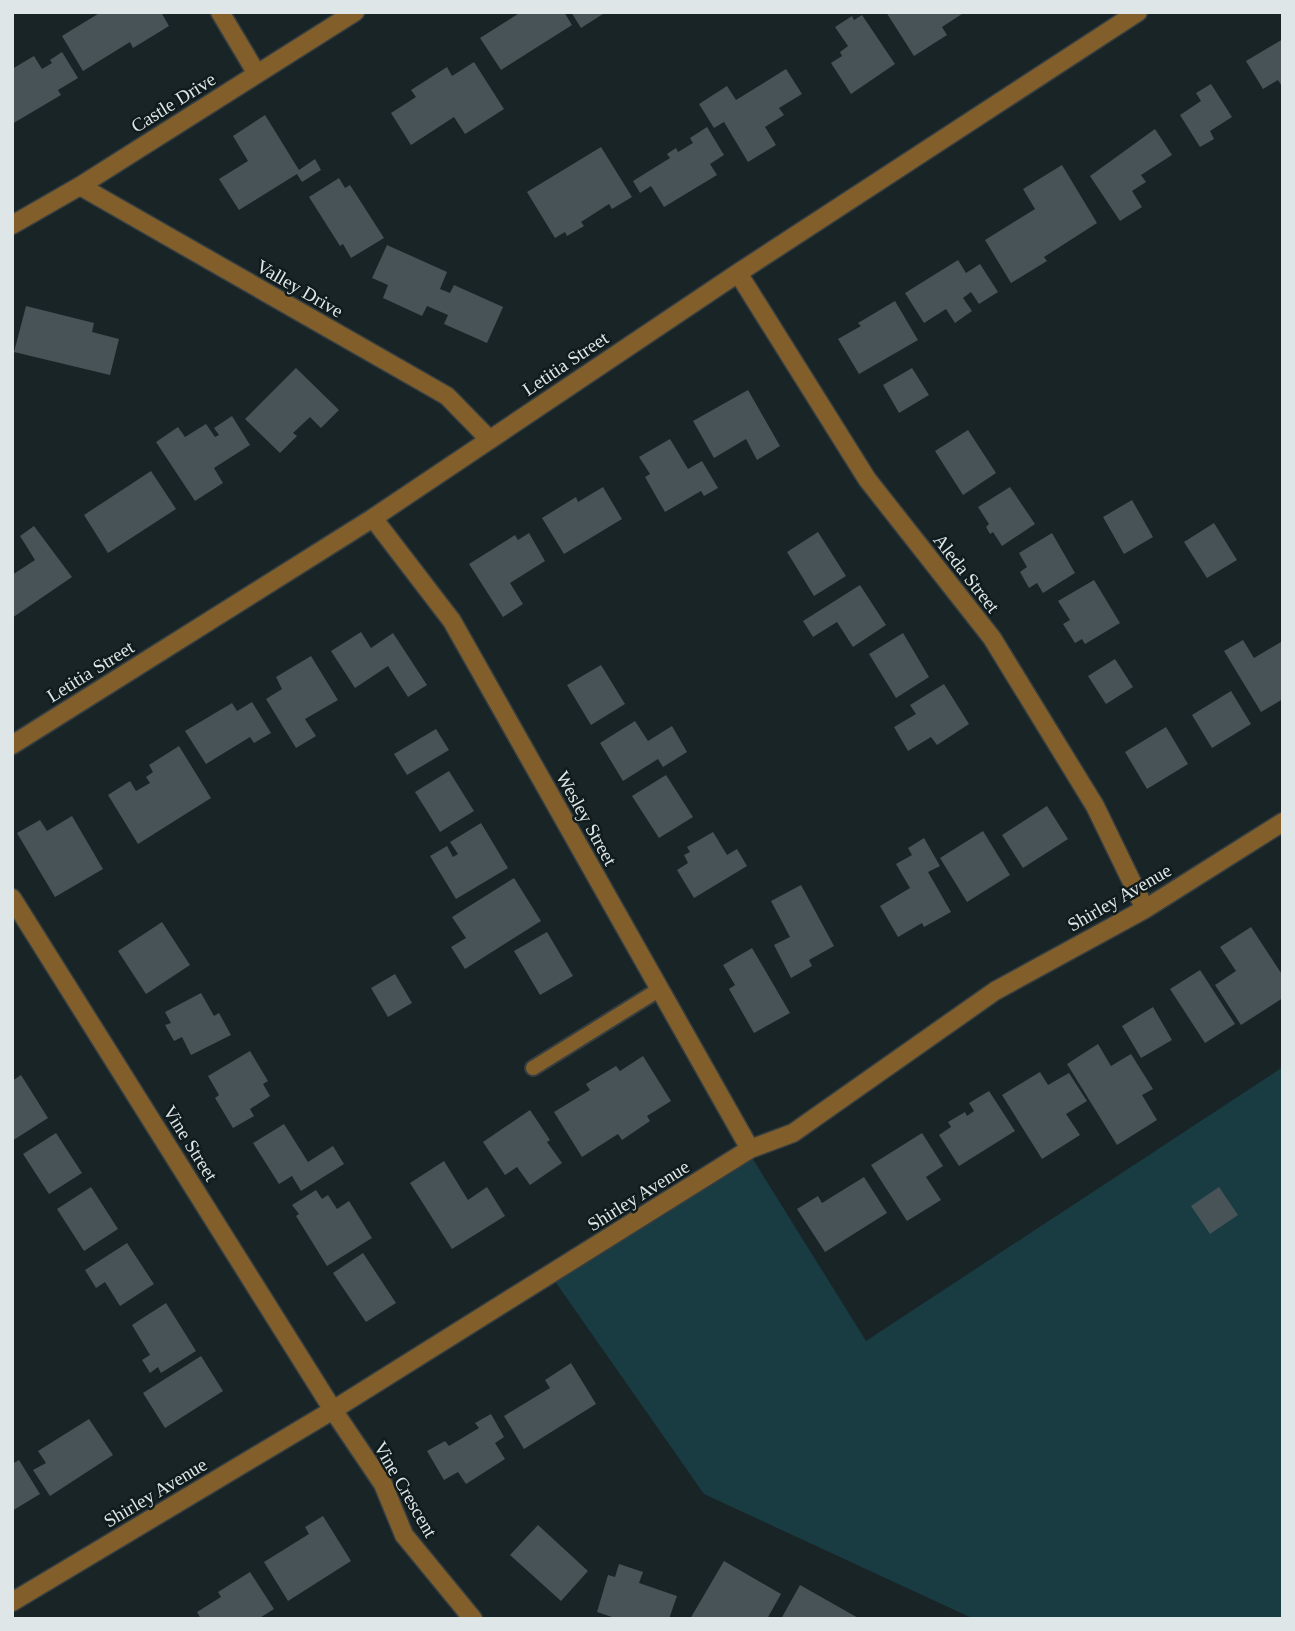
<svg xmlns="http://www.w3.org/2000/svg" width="1295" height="1631" viewBox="0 0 1295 1631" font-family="Georgia,serif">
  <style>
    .green { fill: #193c43 }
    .building { fill: #475356 }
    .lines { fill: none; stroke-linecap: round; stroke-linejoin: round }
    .service-casing { stroke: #353f42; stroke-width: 18 }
    .minor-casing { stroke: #353f42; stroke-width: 21 }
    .service { stroke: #825e2a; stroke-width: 14 }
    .minor { stroke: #825e2a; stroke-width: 18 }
    .labels { text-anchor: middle; stroke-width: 5; stroke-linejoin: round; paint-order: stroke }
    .street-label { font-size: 19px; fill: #dee6e7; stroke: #101b1d }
  </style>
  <rect width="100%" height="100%" fill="#192427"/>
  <path class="green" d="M1283,1067V1619H974L704,1494L552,1277L749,1153L866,1341Z"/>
  <path class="building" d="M101,12H161L169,26L133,48L130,42L83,71L62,36Z
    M521,12H564L572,25L501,70L480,38Z
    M571,12H606L581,28Z
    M886,12H965L942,27L947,35L914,56Z
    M862,15L895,64L851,94L831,63L842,56L840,52L848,46L835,27L852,16L854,20Z
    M1283,39V88L1278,80L1263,89L1246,61Z
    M62,52L78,78L58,90L61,95L12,124V69L34,56L42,69L52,63L50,60Z
    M474,62L504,109L465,134L454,117L411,145L391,113L416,97L411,90L447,67L452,76Z
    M786,69L802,94L779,108L784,115L765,127L776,145L748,162L724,122L714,128L699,104L727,86L736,100Z
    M1211,84L1232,117L1210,131L1214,139L1200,147L1180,115L1201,101L1196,93Z
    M265,115L299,170L315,159L321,170L302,182L297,174L239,210L219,179L248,161L233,136Z
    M707,127L724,155L710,164L717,175L664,207L651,186L640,193L633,181L670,158L667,154L676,148L678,152L693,143L690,138Z
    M1155,129L1172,155L1141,175L1146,182L1132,191L1142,207L1120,221L1090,176Z
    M601,147L632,197L612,209L609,204L581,222L584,226L567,236L565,232L555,238L527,192Z
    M1062,165L1097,223L1044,257L1047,261L1011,283L985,240L1035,209L1023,189Z
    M339,178L345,188L350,185L384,238L351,258L343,244L340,246L309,197Z
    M387,245L447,272L440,289L450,293L454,285L503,307L487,343L444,324L448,315L427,306L422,316L383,298L388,285L372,278Z
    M958,260L966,273L980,264L998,292L979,304L971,292L963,298L972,311L955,323L946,309L924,323L905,293Z
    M895,301L918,340L859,374L838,339L861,326L858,323Z
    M26,306L94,323L92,332L119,339L110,375L14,352Z
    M296,368L339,410L321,428L310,417L293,433L297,436L280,453L245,419Z
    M912,368L929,395L899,413L883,385Z
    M748,390L780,446L757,460L746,439L714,458L693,421Z
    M232,416L250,445L214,468L223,483L195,501L156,442L178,427L185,437L206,424L215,437L219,435L214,428Z
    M968,430L996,473L963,495L935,451Z
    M670,439L688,469L702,461L718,488L704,496L701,491L665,512L645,477L650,474L639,457Z
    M151,471L176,509L108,553L84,515Z
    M603,487L622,519L564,554L542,518L576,497L578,502Z
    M1010,487L1035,524L1002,546L993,532L990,534L986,527L989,524L978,507Z
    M1132,500L1153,537L1124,554L1103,517Z
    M1214,523L1237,560L1207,578L1184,542Z
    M34,526L72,577L12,618V575L35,560L20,536Z
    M818,532L846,576L814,596L787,552Z
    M529,533L545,561L510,583L523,604L503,617L469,564L515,535L518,540Z
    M1052,533L1075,573L1043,593L1037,583L1029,588L1020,572L1027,567L1019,553Z
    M1094,580L1120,623L1085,644L1082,639L1075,643L1063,624L1070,620L1058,601Z
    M860,585L886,625L853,647L837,622L813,637L803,621Z
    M361,632L371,648L393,633L427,685L408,697L388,666L355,688L331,651Z
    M903,633L929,677L896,698L869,654Z
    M1243,640L1254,658L1281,642L1283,645V699L1261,712L1224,651Z
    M311,656L338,700L305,719L316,736L296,748L266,699L282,689L276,677Z
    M1115,659L1133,687L1106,704L1088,676Z
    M601,665L625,704L591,725L567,685Z
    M944,684L969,724L937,745L931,737L908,751L894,727L916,714L910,705Z
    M1231,691L1251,724L1212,748L1192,715Z
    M252,702L271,733L254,743L250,737L206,764L185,731L232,703L237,711Z
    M635,721L648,741L672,726L687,752L663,767L658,759L623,781L600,743Z
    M1166,727L1188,764L1147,789L1125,752Z
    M436,729L449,750L407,775L394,754Z
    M179,746L211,798L138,844L108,795L130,781L136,791L150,783L146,777L153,772L149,765Z
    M449,771L474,811L440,832L415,792Z
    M666,775L693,817L659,838L632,796Z
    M1047,806L1068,839L1023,868L1002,835Z
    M72,816L103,869L55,897L17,833L40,820L47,831Z
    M481,823L508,868L456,899L430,856L447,846L453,857L458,854L450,842Z
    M983,831L1010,875L967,902L940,858Z
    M713,832L727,855L737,849L747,866L694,898L677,870L688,863L684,855L690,852L687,847Z
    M924,838L940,866L928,872L951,912L924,927L922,923L898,937L880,906L910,888L896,864L912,855L908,848Z
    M514,878L541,921L465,969L451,947L466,938L452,917Z
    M801,885L834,946L809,960L812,966L791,978L774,945L790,937L771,901Z
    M162,922L190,965L146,994L118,951Z
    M1251,927L1283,976V998L1241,1025L1215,985L1236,971L1220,947Z
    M547,932L573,976L540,995L514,951Z
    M752,948L790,1013L754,1033L729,989L735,985L723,965Z
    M1200,970L1235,1024L1205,1043L1170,989Z
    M395,974L412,1003L388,1017L371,988Z
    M201,993L214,1016L219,1013L231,1035L191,1055L182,1037L174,1041L165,1025L171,1023L165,1012Z
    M1153,1007L1172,1040L1141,1058L1122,1026Z
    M1098,1044L1111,1066L1131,1054L1153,1089L1142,1095L1157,1120L1117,1145L1067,1064Z
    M250,1051L268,1081L263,1084L270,1096L250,1109L254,1116L233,1128L215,1098L219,1095L208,1076Z
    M643,1056L671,1101L647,1116L650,1121L622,1140L618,1134L582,1157L554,1112L590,1090L586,1084L616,1066L620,1071Z
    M1040,1072L1048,1085L1069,1073L1087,1101L1066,1114L1080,1135L1042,1159L1002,1095Z
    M21,1075L48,1118L12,1141V1081Z
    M989,1091L1015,1131L959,1166L939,1135L951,1127L948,1122L965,1112L967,1116L974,1111L969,1103Z
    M530,1110L550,1140L547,1142L562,1163L530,1185L517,1167L505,1175L483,1142Z
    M284,1124L308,1162L333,1146L344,1164L301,1191L292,1176L279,1184L253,1143Z
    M56,1133L82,1173L49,1194L23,1154Z
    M922,1133L943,1166L926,1177L941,1200L907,1221L871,1165Z
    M444,1161L468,1200L487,1187L505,1216L452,1249L410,1183Z
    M864,1177L887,1213L825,1252L797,1209L818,1196L822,1203Z
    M91,1187L118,1229L84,1251L57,1209Z
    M1219,1187L1238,1215L1210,1234L1191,1206Z
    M316,1190L322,1199L328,1195L337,1209L349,1201L372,1238L327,1266L296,1216L299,1214L292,1205Z
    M127,1243L154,1284L120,1306L105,1282L96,1288L85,1270Z
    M363,1253L396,1303L366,1322L333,1273Z
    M166,1303L196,1351L161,1373L158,1367L150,1373L142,1360L150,1355L132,1325Z
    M201,1356L223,1391L165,1428L143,1393Z
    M571,1363L596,1404L524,1449L504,1416L550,1388L545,1380Z
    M491,1414L504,1437L495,1443L505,1459L466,1484L458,1472L444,1480L427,1451L445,1441L449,1446L479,1428L475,1423Z
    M89,1419L113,1455L50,1496L33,1470L46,1463L38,1451Z
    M19,1460L40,1494L12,1511V1464Z
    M323,1516L351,1561L288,1601L264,1562L309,1534L305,1527Z
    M538,1525L588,1571L561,1601L510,1555Z
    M724,1561L781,1594L767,1619H690Z
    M619,1564L643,1572L639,1583L677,1596L669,1619H618L597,1612L608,1575L615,1577Z
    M250,1572L274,1609L258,1619H201L197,1612L221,1597L218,1592Z
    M800,1585L860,1619H781Z"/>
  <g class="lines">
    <defs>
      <path id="service" d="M533,1068L660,989"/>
      <path id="minor" d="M220,12L257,74
        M80,186L447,396L489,439
        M12,225L80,186L355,12
        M738,273L867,479L992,638L1095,806L1145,909
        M373,518L452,621L750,1149
        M12,745L373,518L738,273L1138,12
        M12,898L333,1410L383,1484L404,1535L473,1619
        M12,1602L333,1410L750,1149L793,1133L995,991L1145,909L1283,822"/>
    </defs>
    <use href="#service" class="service-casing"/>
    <use href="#minor" class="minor-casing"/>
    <use href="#service" class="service"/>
    <use href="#minor" class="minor"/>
  </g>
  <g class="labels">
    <g class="street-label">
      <text transform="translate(173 102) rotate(-32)" y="7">Castle Drive</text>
      <text transform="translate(300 288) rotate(30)" y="7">Valley Drive</text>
      <text transform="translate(565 363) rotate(-34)" y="7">Letitia Street</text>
      <text transform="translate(967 573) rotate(52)" y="7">Aleda Street</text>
      <text transform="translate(90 671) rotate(-32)" y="7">Letitia Street</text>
      <text transform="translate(587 818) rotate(61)" y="7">Wesley Street</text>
      <text transform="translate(1119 897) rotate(-30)" y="7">Shirley Avenue</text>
      <text transform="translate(191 1143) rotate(58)" y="7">Vine Street</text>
      <text transform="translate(638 1195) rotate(-32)" y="7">Shirley Avenue</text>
      <text transform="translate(406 1489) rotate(60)" y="7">Vine Crescent</text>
      <text transform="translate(155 1492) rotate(-31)" y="7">Shirley Avenue</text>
    </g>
  </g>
  <rect width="1295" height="1631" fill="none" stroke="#dee6e7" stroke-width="28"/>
</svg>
